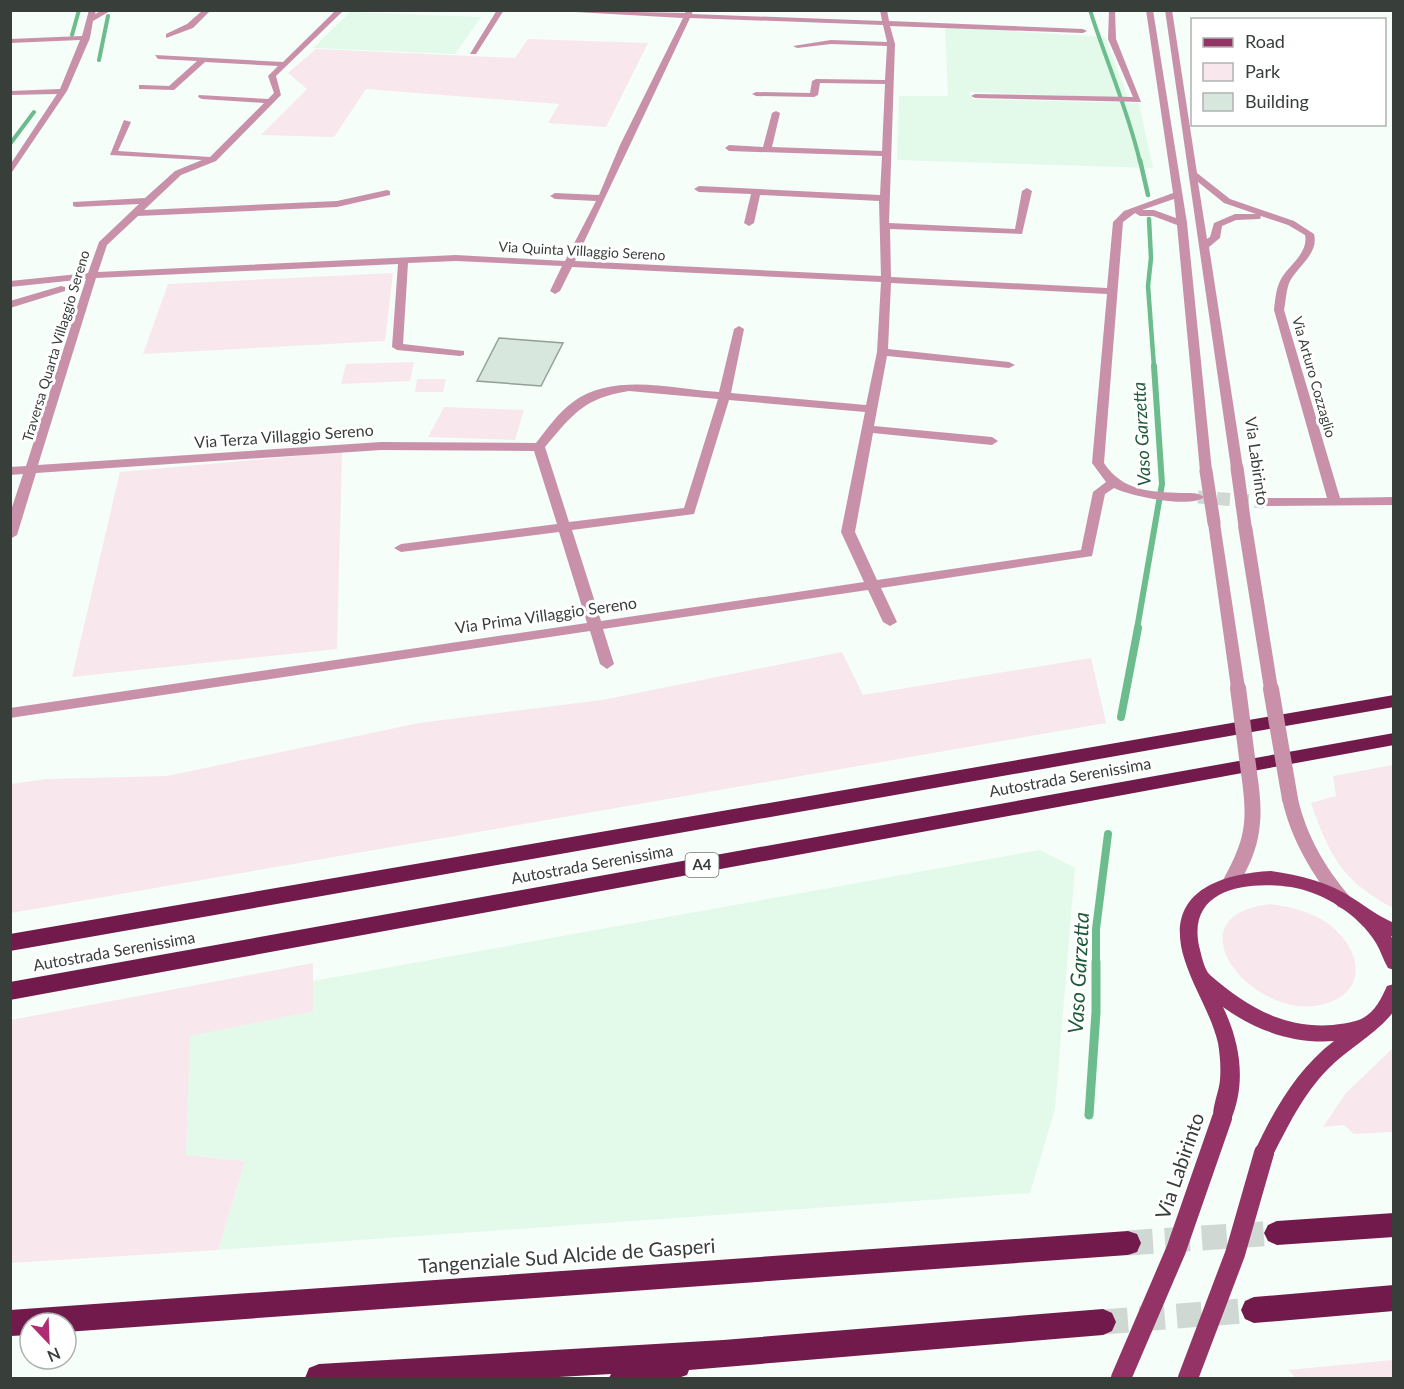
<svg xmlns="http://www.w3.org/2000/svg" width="1404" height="1389" viewBox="0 0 1404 1389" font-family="Lato,sans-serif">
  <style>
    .built { fill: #e3faeb }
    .green { fill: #f9e7ee }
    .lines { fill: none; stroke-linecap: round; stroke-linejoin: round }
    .stream-far4 { stroke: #6cbc8d; stroke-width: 4 }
    .stream-far3 { stroke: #6cbc8d; stroke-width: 4.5 }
    .stream-far2 { stroke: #6cbc8d; stroke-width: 6 }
    .stream-far1 { stroke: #6cbc8d; stroke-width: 8 }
    .stream { stroke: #6cbc8d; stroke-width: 9 }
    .building { fill: #d8e7dd; stroke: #92a097; stroke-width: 1.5 }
    .minor-tunnel { stroke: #cfd8d2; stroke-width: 13; stroke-dasharray: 13 6; stroke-linecap: butt }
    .highway-tunnel { stroke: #cfd8d2; stroke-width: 25; stroke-dasharray: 25 12; stroke-linecap: butt }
    .minor { fill: #c891a9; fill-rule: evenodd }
    .major { fill: #933366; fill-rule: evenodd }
    .highway { fill: #731a4c; fill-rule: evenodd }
    .minor-bridge-far1 { stroke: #c891a9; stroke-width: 13 }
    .minor-bridge { stroke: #c891a9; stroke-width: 16 }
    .major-bridge { stroke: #933366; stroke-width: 20 }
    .labels { text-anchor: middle; stroke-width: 6; stroke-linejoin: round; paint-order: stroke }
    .far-street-label { font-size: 14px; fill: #383e3a; stroke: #fff }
    .shield { fill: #fff; stroke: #747875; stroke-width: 1.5 }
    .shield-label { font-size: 15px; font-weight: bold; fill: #383e3a }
    .street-label { font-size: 16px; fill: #383e3a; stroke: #fff }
    .water-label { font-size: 18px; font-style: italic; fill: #1f5a3a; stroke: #fff }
    .near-street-label { font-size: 20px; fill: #383e3a; stroke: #fff }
    .near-water-label { font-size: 21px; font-style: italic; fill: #1f5a3a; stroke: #fff }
  </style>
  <rect width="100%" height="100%" fill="#f5fef8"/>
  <path class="built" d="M350,12L481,17L455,54L313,48Z
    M945,27L1105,37L1128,98L969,92L973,99L1139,103L1153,168L897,160L899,96H948Z
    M1040,850L1075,868L1055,1109L1030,1193L218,1250L245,1161L186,1155L190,1035L313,1011V981Z"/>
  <path class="green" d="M528,39L648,43L606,127L548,123L559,104L366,89L334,137L261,135L307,89L288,73L316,49L515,58Z
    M393,273L385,341L143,354L168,284Z
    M414,362L410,381L341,384L346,364Z
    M417,379H446L443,392H415Z
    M444,407L524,410L515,440L428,437Z
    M342,452L337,649L72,677L120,472Z
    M842,652L863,695L1091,658L1106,723L11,913V784L46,779L167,776L419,723L602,700Z
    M1393,765H1394L1393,908C1342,881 1329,855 1311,803L1336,796L1333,776Z
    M1270,904C1292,907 1313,912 1330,925C1366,954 1367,998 1315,1006C1249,1015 1170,916 1270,904Z
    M313,963V1011L190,1036L186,1155L245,1161L218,1250L11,1263V1020Z
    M1393,1048V1132L1354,1134L1344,1125L1323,1127L1346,1093Z
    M1393,1360V1378H1296L1288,1370Z"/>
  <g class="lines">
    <path class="stream-far4" d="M1090,10C1106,61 1128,110 1140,162
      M72,35L79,10
      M99,60L108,16
      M10,144L34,112"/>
    <path class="stream-far3" d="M1140,160L1148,195
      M1149,219L1151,258L1148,286L1154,367"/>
    <path class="stream-far2" d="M1137,629L1162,484L1154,366"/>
    <path class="stream-far1" d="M1121,717L1138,628
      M1096,963V929L1108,834"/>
    <path class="stream" d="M1089,1115L1096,1012V962"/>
  </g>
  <path class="building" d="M499,338L563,343L541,386L477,381Z"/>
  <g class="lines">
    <path class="minor-tunnel" d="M1198,497L1264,502"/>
    <path class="highway-tunnel" d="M1128,1243L1277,1233
      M1103,1322L1254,1310"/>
    <path class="minor" d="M89,10H96L95,14L103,10H112L93,21L90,38L67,91L10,175V165L57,94L10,95V91L60,89L80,40L10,43V39L82,36Z
      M203,10H211L193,28L166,38V34L187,24Z
      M336,10H344L276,76L281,95L216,161L181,175L144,210L337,201L387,190L390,191V195L337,207L138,216L107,245L98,272L456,255L565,261L596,201L555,199L550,196L555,193L599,195L620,145L683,18L539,10L685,13L686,10H693L692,14L882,21L880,10H887L889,21L1083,29L1087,31L1083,33L890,26L895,44L889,223L1015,229L1022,191L1027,188L1032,191L1022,234L890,229L891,277L1107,288L1113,222L1124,211L1173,193L1146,10H1153L1187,223L1212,471L1206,475L1200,471L1177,225L1153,216H1140L1135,213L1123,222L1104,463C1122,491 1151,492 1181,493C1190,493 1198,492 1204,497C1191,509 1130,496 1114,488L1105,494L1092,556L881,588L897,622L890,626L883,622L868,590L603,629L614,664L607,669L600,664L590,631L10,718V708L587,623L559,532L401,552L394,548L401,544L557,524L534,451L381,450L36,473L17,535L10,539V513L23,474L10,475V467L26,466L86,279L10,287V281L88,273L99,242L139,204L76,207L73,206V202L145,198L175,171L202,160L110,155L124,120L131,122L118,151L210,157L264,103L202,99L198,97L199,95L268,99L274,93L268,76L278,66L205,62L174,90L139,89V85H142L169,86L197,61L158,59L155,55L283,62ZM690,18L883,25L887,42L831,40L793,46L797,48L831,44L887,46L885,80L816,79L812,81L810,93L756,92L752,94L756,96L814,97L818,95L820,83L885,84L882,151L772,147L780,113L776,111L772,113L763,147L729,145L725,148L729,151L882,156L880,195L699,186L694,189L699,192L751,194L744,223L749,226L754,223L760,195L879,201L881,276L575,261ZM1174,199L1176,218L1154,210H1142ZM456,261L562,266L550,291L555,294L560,291L572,267L881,282L877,352L866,405L731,393L744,329L739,326L734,329L719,392C674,389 613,372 573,402C558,413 547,429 536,443L381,442L38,465L96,278L398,264L392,347L397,350L460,356L464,355V351L403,344L408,263ZM891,283L1107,294L1092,463L1106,482L1093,492L1081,550L877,580L855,532L873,433L992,445L998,441L992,437L874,426L887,356L1009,368L1015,365L1009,362L888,349ZM629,391L718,399L684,508L569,522L545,447C573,414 584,398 629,391ZM729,400L865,412L841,532L864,582L601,621L572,530L694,514Z
      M497,10H504L476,54H470Z
      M1109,10H1115L1116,39L1141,102L975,98L971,96L975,94L1133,97L1108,39Z
      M1165,10H1172L1197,173L1230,199L1294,221L1314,234C1319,253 1299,265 1290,281C1286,289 1286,301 1284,310L1340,498L1394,497V505L1264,506L1258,502L1264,498H1327L1274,310C1275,301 1276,289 1280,281C1287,266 1309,254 1305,235L1288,225L1261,216L1260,219L1236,220L1222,226L1220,238L1209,247L1243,468L1237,472L1231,468ZM1198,182L1224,203L1256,214H1235L1214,223L1210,237L1207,239Z
      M61,286L65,287V291L10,308V301Z
      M1214,519L1220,523L1245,688L1238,693L1231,688L1208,523Z
      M1245,522L1252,526L1278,689L1271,694L1264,689L1238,526Z
      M1249,767L1255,769L1257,773C1264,818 1262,847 1237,887L1231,888L1225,887L1222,882C1246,838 1248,823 1241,773L1243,769Z
      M1290,793L1296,795L1298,799C1307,837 1325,867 1350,897L1353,902L1350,907L1344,909L1338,907C1312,874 1291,840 1282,799L1284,795Z"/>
    <path class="major" d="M1271,871C1300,875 1329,882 1354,899C1368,908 1378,916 1394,923V937L1391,936L1394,941V970L1388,968C1383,960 1381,951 1376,943C1359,915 1323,892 1291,887C1249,881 1187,887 1199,946C1201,953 1204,970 1210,975C1246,1006 1283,1029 1333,1025C1341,1024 1356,1022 1363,1018C1375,1012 1382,997 1387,986L1394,984V1011C1376,1035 1348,1048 1328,1069C1303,1094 1287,1128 1271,1159L1264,1162L1257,1159L1254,1153C1273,1111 1297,1069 1334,1041C1294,1044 1256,1031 1223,1007C1241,1044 1247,1086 1229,1124L1222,1127L1215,1124C1209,1113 1219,1093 1220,1080C1221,1067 1220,1055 1218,1043C1211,1014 1194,989 1185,961C1163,895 1215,874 1271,871Z"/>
    <path class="highway" d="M1394,695V707L10,951V934Z
      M1394,733V745L10,1000V982Z
      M1394,1213V1237L1277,1245L1268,1241L1264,1233L1268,1225L1277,1221Z
      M1128,1231L1137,1234L1141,1243L1137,1252L1128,1255L66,1332V1323H30V1335L10,1336V1310Z
      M1394,1285V1311L1254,1323L1245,1319L1241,1310L1245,1301L1254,1297Z
      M1103,1309L1112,1313L1116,1322L1112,1331L1103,1335L689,1370L687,1375L678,1378H609L611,1374L541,1378H305L309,1368L319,1364L723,1340Z"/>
    <path class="minor-bridge-far1" d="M1237,468L1245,526
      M1206,471L1214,523"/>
    <path class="minor-bridge" d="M1238,688L1249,773
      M1271,689L1290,799"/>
    <path class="major-bridge" d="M1121,1378L1176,1250L1222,1118
      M1188,1378L1235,1254L1264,1153"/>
  </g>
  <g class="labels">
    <g class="far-street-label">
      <text transform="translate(582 251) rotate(3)" y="5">Via Quinta Villaggio Sereno</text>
      <text transform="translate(56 346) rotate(-73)" y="5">Traversa Quarta Villaggio Sereno</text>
      <text transform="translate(1314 377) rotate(74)" y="5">Via Arturo Cozzaglio</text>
    </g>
    <rect class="shield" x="685.5" y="853" width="33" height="24" rx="4.5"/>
    <g class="shield-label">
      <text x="702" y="870">A4</text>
    </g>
    <g class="street-label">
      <text transform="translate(284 436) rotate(-4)" y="6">Via Terza Villaggio Sereno</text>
      <text transform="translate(1257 461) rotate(82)" y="6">Via Labirinto</text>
      <text transform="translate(546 615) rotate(-8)" y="6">Via Prima Villaggio Sereno</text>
      <text transform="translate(1070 777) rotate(-10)" y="6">Autostrada Serenissima</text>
      <text transform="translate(592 864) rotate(-10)" y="6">Autostrada Serenissima</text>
      <text transform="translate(114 951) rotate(-10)" y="6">Autostrada Serenissima</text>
    </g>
    <g class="water-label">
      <text transform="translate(1142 434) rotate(-93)" y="6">Vaso Garzetta</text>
    </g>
    <g class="near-street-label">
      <text transform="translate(1180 1166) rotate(-71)" y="7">Via Labirinto</text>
      <text transform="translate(567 1256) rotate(-4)" y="7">Tangenziale Sud Alcide de Gasperi</text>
    </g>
    <g class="near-water-label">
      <text transform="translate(1079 973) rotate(-87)" y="7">Vaso Garzetta</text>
    </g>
  </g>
  <rect width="1404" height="1389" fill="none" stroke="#383e3a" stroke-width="24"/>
  <rect x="1191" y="18" width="195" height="108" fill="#ffffff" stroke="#afb2b0" stroke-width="1.5"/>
  <rect x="1203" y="38" width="30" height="9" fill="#933366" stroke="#afb2b0" stroke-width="1.5"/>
  <text x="1245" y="48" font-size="18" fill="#383e3a">Road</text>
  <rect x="1203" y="63" width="30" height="18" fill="#f9e7ee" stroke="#afb2b0" stroke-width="1.5"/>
  <text x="1245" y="78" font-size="18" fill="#383e3a">Park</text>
  <rect x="1203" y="93" width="30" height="18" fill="#d8e7dd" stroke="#afb2b0" stroke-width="1.5"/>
  <text x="1245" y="108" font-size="18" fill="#383e3a">Building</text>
  <g transform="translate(48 1341) rotate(157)"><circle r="28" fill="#ffffff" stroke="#afb2b0" stroke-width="1.5"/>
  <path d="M0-4.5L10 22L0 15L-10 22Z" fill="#af2c75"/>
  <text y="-9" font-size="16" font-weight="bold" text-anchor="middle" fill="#383e3a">N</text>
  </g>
</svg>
